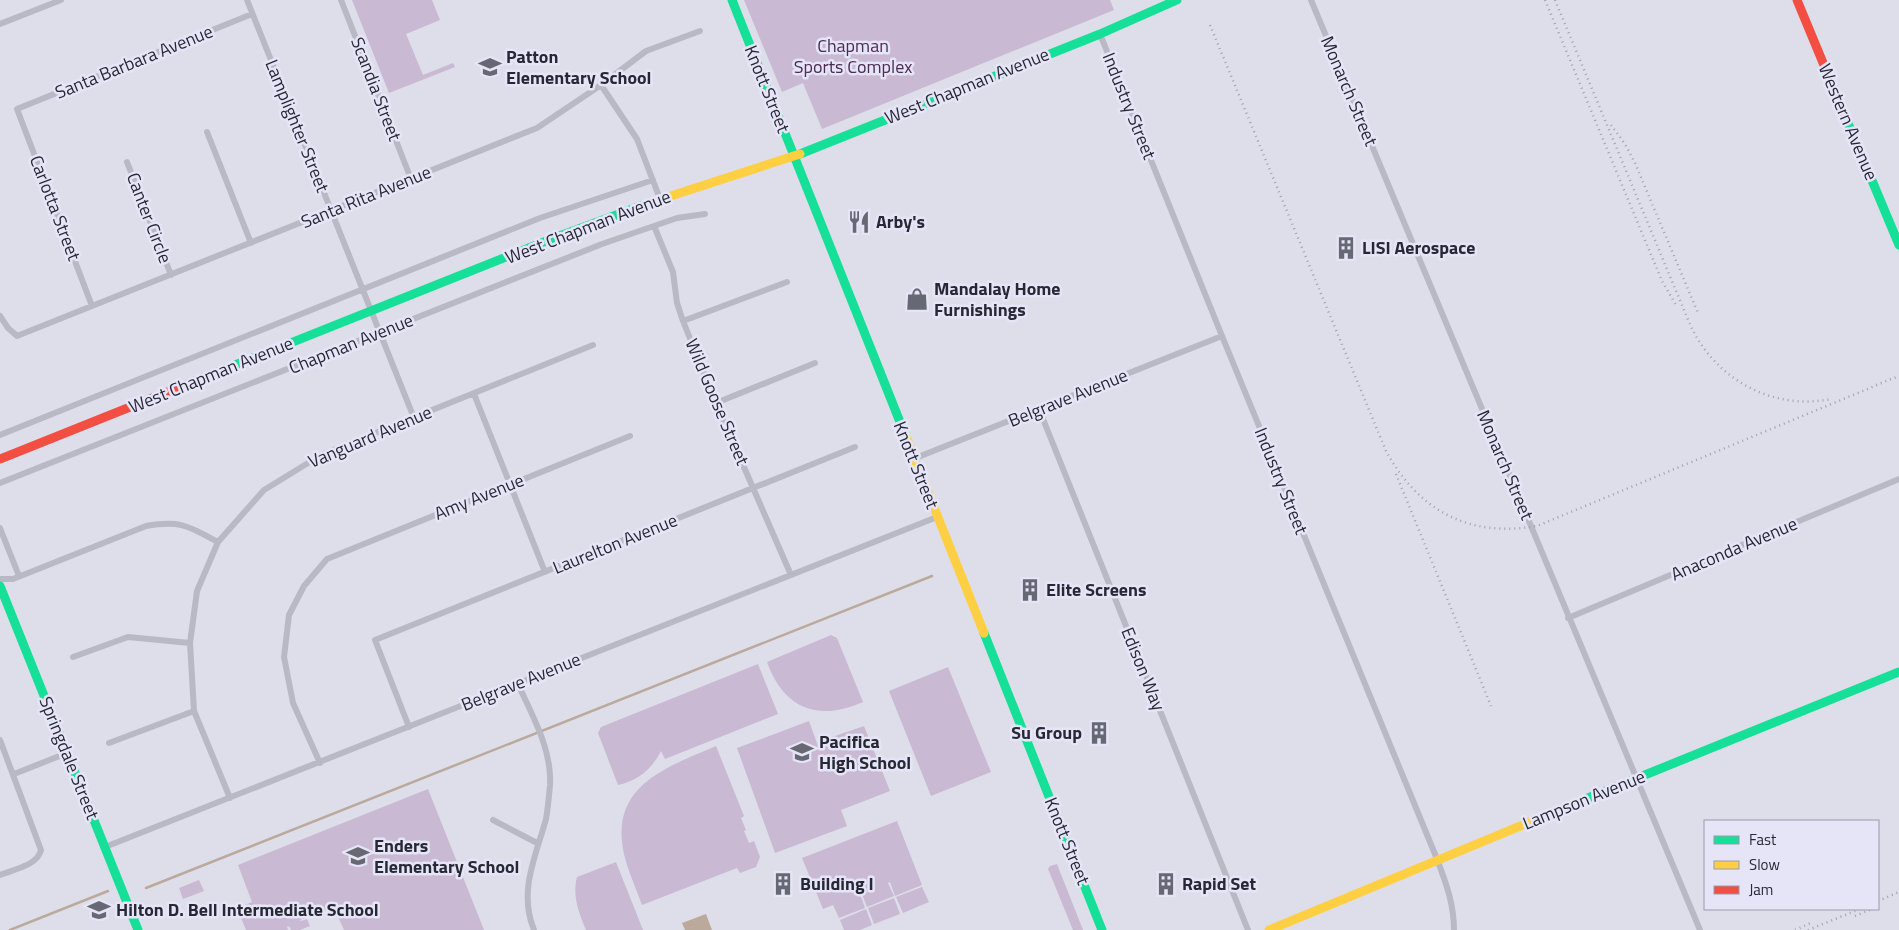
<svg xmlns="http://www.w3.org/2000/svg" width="1899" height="930" viewBox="0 0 1899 930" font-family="'Titillium Web',sans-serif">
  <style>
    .green { fill: #c9b9d2 }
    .water { fill: #bbaa9b }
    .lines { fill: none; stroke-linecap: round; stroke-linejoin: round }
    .stream { stroke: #bbaa9b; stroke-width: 2.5 }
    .street { stroke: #b8b9c4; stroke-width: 6 }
    .fast { stroke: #16e098; stroke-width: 9 }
    .slow { stroke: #ffcf43; stroke-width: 9 }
    .jam { stroke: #f24e42; stroke-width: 9 }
    .rail { stroke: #a2a2ac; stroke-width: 2.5; stroke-dasharray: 1 4; stroke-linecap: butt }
    .labels { text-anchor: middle; stroke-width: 5; stroke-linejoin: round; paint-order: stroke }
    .park-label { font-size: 18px; fill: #4b2b51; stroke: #e6e5f8 }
    .poi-label { font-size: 18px; font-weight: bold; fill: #262934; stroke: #e6e5f8; text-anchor: start }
    .street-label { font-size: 18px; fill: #262934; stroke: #e6e5f8 }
  </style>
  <rect width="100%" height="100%" fill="#dedeeb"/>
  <path class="green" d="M352,0H432L440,20L406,34L423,75L453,63L455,67L389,93Z
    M744,0H1110L1114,10L822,129L803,83L782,92Z
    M831,635L837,638L863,702C818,722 784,709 767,662Z
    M758,664L778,714L665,759L661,751C651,770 639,780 618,785L598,733L601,727Z
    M948,667L991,772L931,796L889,691Z
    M809,721L818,746L832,737L864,726L890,791L841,810L847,826L775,853L737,748Z
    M716,746L744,816L741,818L746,830L744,831L749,843L754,841L760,857L756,867L740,873L737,868L642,905C636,888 628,871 624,854C609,786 665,768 716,746Z
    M428,789L484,930H344L334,908L306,917L301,907L305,918L300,920L301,921L307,919L310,926L300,930H291L289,926L287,927L288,930H246L237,908L252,902L238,865Z
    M897,821L922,885L895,896L890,882L888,883L894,896L867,907L862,894H860L865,908L839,918L833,905L823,909L802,858Z
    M616,862L643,930H586C579,913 572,896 577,877Z
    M1057,864L1083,930H1073L1048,869L1050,866Z
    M199,880L204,891L183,899L179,888Z
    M922,887L929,902L903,913L896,897Z
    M894,898L900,914L874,924L868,908Z
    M866,909L872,925L860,930H844L840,920Z"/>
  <path class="water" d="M706,914L712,930H685L682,923Z"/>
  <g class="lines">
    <path class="stream" d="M146,888L932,576
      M10,930L108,891"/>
    <path class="street" d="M247,0L414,418
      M341,0L411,179
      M1311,0L1700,930
      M0,24L61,0
      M1100,34L1222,336L1437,859C1446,883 1454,904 1454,930
      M601,85L637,139L660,199
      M207,132L251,243
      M127,162L171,275
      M654,226L673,272L677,303L683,321L716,403L791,575
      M92,306L17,109L252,14
      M0,316L8,328L17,336L537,128L601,85L646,51L700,31
      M683,321L787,282
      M474,394L545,572
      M716,403L815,363
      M1039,409L1248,930
      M0,435L540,218L653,180
      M913,459L1222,336
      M0,483L602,244L677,218L705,214
      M0,528L19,576
      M0,579H13L146,526C181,520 188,526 218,542
      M1568,618L1899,479
      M73,657L128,637L190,643
      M518,684C532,715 552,749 550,785C549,796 548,808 546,819C536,856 518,891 534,930
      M409,727L375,640L855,447
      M0,740L41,850C37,866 14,869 0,875
      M109,743L194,711
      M320,763L293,703L284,657L289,615L304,586L327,559L630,436
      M14,774L67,753
      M230,798L194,711L190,643L197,591L218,542L264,490L321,455L593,345
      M493,820L537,843
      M105,847L937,517"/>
    <path class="fast" d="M732,0L904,432
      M1845,116L1899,245
      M800,154L1100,34L1177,0
      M215,373L554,238L646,204
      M0,586L138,930
      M984,633L1102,930
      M1583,800L1899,672"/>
    <path class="slow" d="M646,204L800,154
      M904,432L984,633
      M1269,930L1583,800"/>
    <path class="jam" d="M1797,0L1845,116
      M0,459L215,373"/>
    <path class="rail" d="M1545,0L1662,281L1676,305
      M1555,0L1689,322C1713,378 1771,411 1831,399
      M1210,25L1386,451C1419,511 1469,538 1537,526L1882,383
      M1611,125L1625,144L1635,163L1698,313
      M1876,385L1899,376
      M1396,474L1491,706
      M1878,901L1899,892
      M1855,916L1872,909
      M1795,930L1813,922
      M1808,930L1860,909"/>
  </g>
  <defs>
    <symbol id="school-bare" viewBox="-9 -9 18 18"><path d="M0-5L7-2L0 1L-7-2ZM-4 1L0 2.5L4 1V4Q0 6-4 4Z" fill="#666874" stroke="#e6e5f8" stroke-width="2.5" paint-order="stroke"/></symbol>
    <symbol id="restaurant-bare" viewBox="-9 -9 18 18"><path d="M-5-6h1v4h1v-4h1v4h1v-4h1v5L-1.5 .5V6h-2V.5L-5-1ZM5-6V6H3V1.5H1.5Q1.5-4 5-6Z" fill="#666874" stroke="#e6e5f8" stroke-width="2.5" paint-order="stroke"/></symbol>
    <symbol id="building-bare" viewBox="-9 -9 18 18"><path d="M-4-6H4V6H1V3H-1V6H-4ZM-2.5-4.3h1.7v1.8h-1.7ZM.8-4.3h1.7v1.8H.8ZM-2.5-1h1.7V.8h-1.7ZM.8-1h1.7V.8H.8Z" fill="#666874" stroke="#e6e5f8" stroke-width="2.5" paint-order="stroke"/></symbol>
    <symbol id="shop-bare" viewBox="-9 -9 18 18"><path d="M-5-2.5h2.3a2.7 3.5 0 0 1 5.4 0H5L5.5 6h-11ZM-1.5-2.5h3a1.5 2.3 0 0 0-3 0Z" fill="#666874" stroke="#e6e5f8" stroke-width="2.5" paint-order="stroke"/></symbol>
  </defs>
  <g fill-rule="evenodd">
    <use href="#school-bare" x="474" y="51" width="32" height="32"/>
    <use href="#restaurant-bare" x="843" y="206" width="32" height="32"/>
    <use href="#building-bare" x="1330" y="232" width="32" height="32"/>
    <use href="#shop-bare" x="901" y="283" width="32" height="32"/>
    <use href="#building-bare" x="1014" y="574" width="32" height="32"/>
    <use href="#building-bare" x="1083" y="717" width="32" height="32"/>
    <use href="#school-bare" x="786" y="736" width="32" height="32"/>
    <use href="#school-bare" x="342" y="840" width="32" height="32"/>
    <use href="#building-bare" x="767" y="868" width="32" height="32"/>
    <use href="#building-bare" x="1150" y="868" width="32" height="32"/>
    <use href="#school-bare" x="83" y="894" width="32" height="32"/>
  </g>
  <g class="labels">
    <g class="park-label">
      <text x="853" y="52">Chapman<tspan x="853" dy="21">Sports Complex</tspan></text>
    </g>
    <g class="poi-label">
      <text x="506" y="63">Patton<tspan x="506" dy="21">Elementary School</tspan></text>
      <text x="876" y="228">Arby's</text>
      <text x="1362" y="254">LISI Aerospace</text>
      <text x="934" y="295">Mandalay Home<tspan x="934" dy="21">Furnishings</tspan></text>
      <text x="1046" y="596">Elite Screens</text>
      <text x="1082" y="739" text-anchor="end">Su Group</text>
      <text x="819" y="748">Pacifica<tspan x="819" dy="21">High School</tspan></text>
      <text x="374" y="852">Enders<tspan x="374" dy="21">Elementary School</tspan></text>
      <text x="800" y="890">Building I</text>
      <text x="1182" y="890">Rapid Set</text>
      <text x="116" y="916">Hilton D. Bell Intermediate School</text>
    </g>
    <g class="street-label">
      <text transform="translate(134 62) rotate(-22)" y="6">Santa Barbara Avenue</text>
      <text transform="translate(967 86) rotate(-22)" y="6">West Chapman Avenue</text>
      <text transform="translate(376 89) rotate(69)" y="6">Scandia Street</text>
      <text transform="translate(767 89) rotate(68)" y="6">Knott Street</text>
      <text transform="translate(1349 91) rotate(67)" y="6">Monarch Street</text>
      <text transform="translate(1129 106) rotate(68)" y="6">Industry Street</text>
      <text transform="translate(1848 122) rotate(67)" y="6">Western Avenue</text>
      <text transform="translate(297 126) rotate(68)" y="6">Lamplighter Street</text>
      <text transform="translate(366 197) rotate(-22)" y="6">Santa Rita Avenue</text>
      <text transform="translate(55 208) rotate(69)" y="6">Carlotta Street</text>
      <text transform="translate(149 218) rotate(69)" y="6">Canter Circle</text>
      <text transform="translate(588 227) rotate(-21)" y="6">West Chapman Avenue</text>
      <text transform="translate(351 344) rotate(-22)" y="6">Chapman Avenue</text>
      <text transform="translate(211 375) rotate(-22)" y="6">West Chapman Avenue</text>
      <text transform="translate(1068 398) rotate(-22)" y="6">Belgrave Avenue</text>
      <text transform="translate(717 402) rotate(67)" y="6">Wild Goose Street</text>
      <text transform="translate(370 437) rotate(-23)" y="6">Vanguard Avenue</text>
      <text transform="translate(916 465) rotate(68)" y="6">Knott Street</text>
      <text transform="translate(1505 465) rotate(67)" y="6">Monarch Street</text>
      <text transform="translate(1281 481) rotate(68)" y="6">Industry Street</text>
      <text transform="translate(479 497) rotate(-22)" y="6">Amy Avenue</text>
      <text transform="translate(615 544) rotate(-22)" y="6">Laurelton Avenue</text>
      <text transform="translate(1734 549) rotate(-23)" y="6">Anaconda Avenue</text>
      <text transform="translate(1143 669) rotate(68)" y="6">Edison Way</text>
      <text transform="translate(521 682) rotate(-22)" y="6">Belgrave Avenue</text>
      <text transform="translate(69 758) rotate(68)" y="6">Springdale Street</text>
      <text transform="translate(1584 800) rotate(-22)" y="6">Lampson Avenue</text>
      <text transform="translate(1067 841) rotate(68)" y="6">Knott Street</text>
    </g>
  </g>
  <rect x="1704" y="820" width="175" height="90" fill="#e6e5f8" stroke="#999aaa"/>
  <rect x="1714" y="836" width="25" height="8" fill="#16e098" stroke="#999aaa"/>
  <text x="1749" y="845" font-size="15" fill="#262934">Fast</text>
  <rect x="1714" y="861" width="25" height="8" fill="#ffcf43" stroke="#999aaa"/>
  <text x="1749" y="870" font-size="15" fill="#262934">Slow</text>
  <rect x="1714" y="886" width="25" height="8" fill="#f24e42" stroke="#999aaa"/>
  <text x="1749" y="895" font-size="15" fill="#262934">Jam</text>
</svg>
